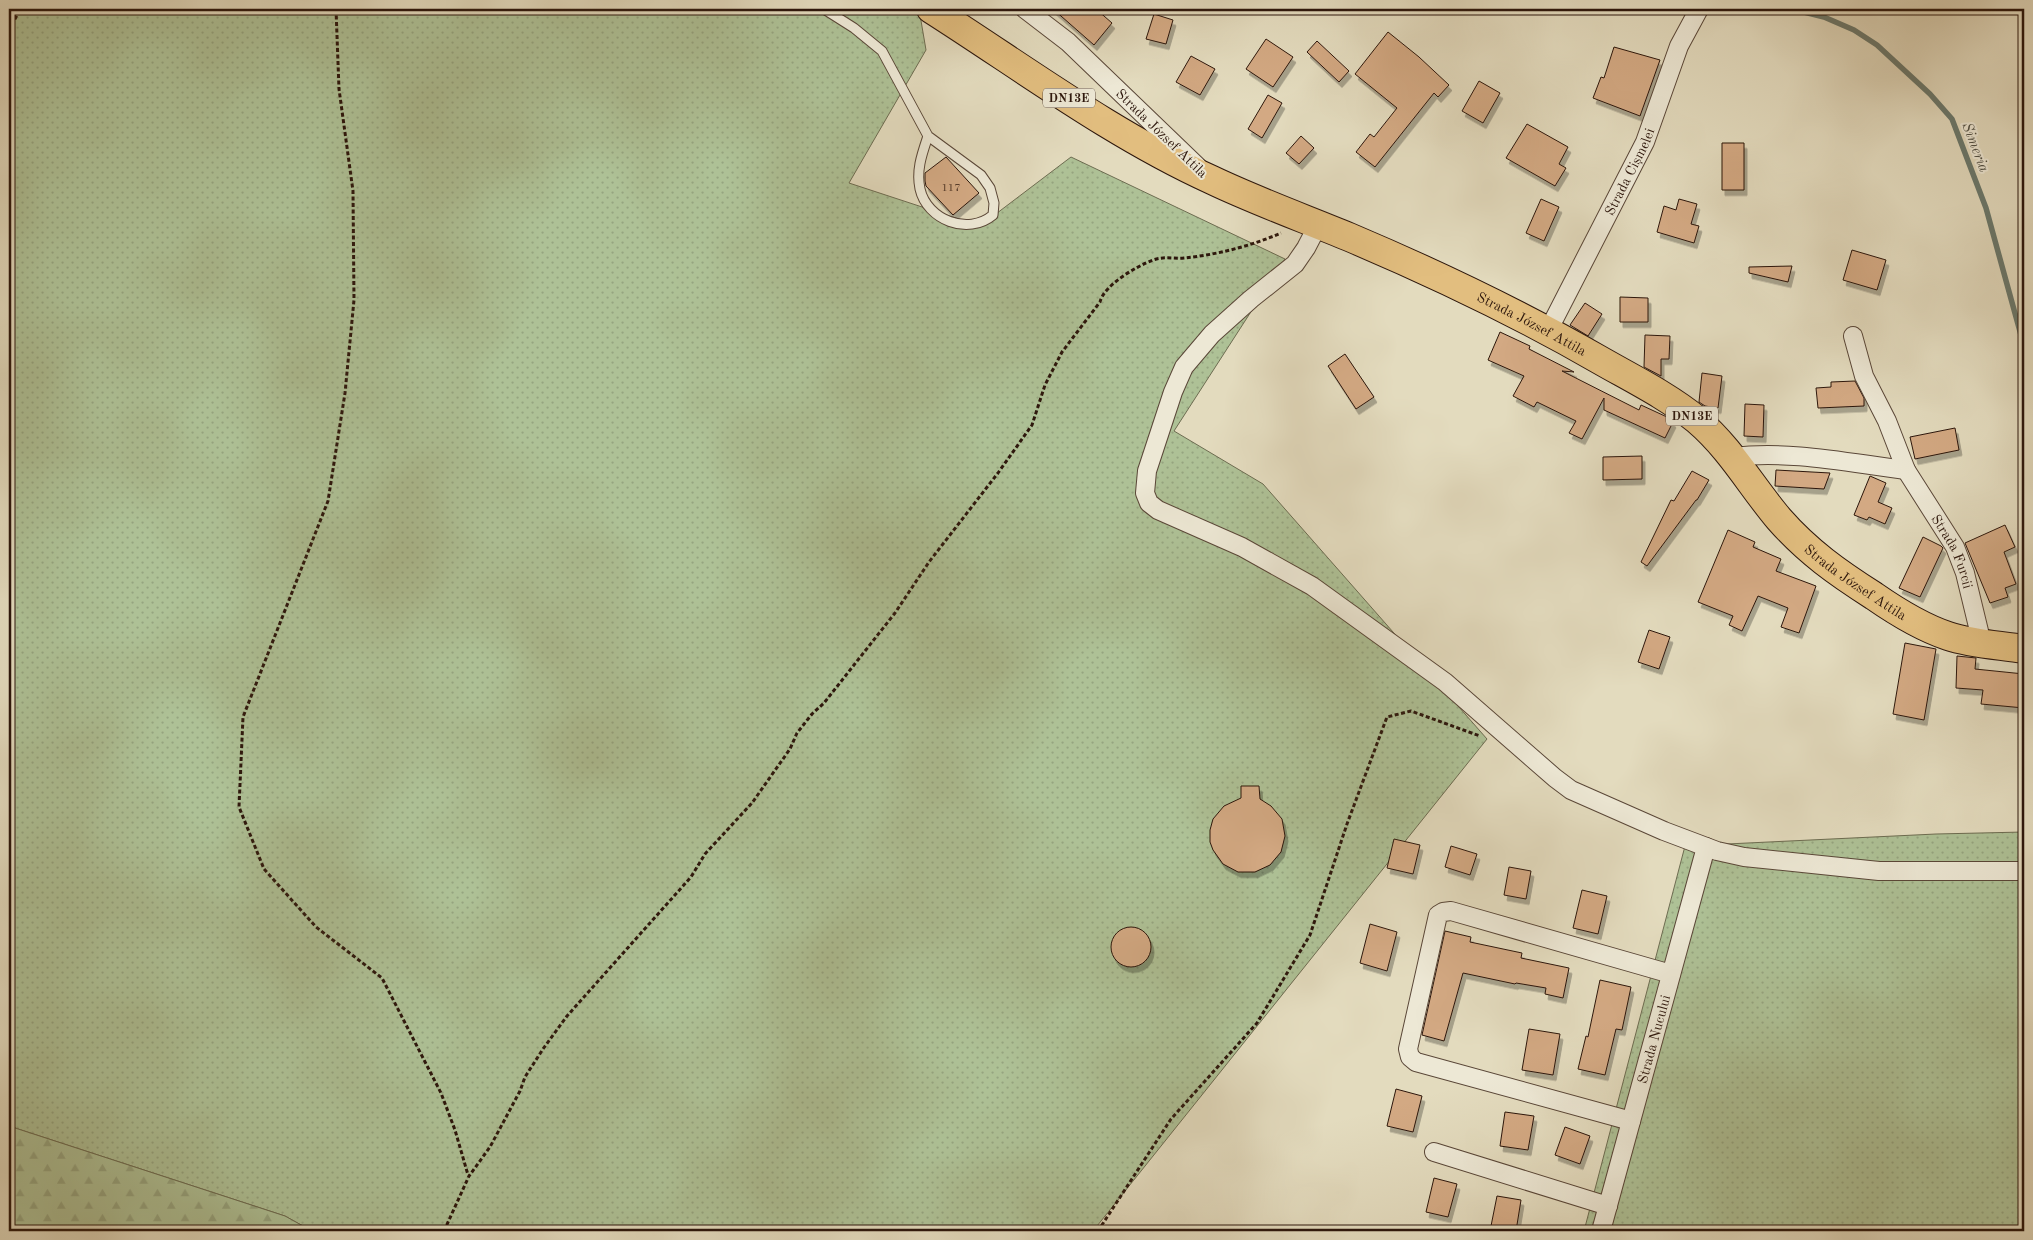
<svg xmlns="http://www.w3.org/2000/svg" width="2033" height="1240" viewBox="0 0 2033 1240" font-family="'Old Standard TT',serif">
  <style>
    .grass { fill: url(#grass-dots); stroke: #6d6c51 }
    .forest { fill: url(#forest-firs); stroke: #6d6c51 }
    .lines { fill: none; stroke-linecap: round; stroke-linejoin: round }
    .stream { stroke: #6b796d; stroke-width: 5.5 }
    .building { fill: #d3a983; stroke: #2c160c; filter: url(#shadow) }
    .lane-casing { stroke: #5a4738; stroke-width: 11 }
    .street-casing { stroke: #5a4738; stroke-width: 20 }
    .primary-casing { stroke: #2c160c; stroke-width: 30 }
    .path { stroke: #2c160c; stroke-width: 3; stroke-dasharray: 4 2.5; stroke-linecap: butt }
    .lane { stroke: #ede8d5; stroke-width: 9 }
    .street { stroke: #ede8d5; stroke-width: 18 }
    .primary { stroke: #e2be7f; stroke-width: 28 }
    .labels { text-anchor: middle; stroke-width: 4; stroke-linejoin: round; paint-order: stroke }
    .number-label { font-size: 11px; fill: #563b2a }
    .shield { fill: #ede8d5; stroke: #665548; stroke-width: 1 }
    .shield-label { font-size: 12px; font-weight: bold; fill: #2c160c }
    .street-label { font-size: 14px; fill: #2c160c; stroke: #ede8d5 }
    .water-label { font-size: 15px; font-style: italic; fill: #515045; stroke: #ede8d5 }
  </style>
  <defs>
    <pattern id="grass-dots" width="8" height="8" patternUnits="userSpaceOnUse" patternTransform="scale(1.25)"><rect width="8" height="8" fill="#aec196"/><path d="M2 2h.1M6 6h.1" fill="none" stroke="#96a580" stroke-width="1.8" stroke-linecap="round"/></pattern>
    <pattern id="forest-firs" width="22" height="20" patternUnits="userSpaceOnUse" patternTransform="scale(1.25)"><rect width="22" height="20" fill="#aec196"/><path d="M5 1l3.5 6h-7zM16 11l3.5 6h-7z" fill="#96a580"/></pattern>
    <filter id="shadow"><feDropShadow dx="3" dy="5.5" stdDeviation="0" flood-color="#0004"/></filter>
  </defs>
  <rect width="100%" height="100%" fill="#e3dbbe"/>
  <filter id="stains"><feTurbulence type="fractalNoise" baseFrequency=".004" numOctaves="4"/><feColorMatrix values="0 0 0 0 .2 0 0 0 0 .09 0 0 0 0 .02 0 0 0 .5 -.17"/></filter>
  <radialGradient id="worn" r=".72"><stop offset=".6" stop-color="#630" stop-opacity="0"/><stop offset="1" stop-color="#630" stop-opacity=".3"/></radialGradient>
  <path class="grass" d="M9,9H919L926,50L849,183L980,226L1071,157L1285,259L1174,431L1263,484L1487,739L1093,1231H312L285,1216L9,1126Z
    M2024,832V1231H1584L1685,846L1936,834Z"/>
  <path class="forest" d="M9,1126L285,1216L312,1231H9Z"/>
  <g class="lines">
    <path class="stream" d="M1792,9L1824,17L1854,30L1877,45L1930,94L1952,119L1986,208L2024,346"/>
  </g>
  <path class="building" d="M1053,9H1096L1112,23L1094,45Z
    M1154,14L1173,20L1166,44L1146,39Z
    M1388,32L1419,57L1449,85L1438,97L1434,93L1375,167L1356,152L1370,134L1374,137L1397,108L1355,74Z
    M1266,39L1293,57L1273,87L1246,69Z
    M1317,41L1349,71L1339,82L1307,52Z
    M1614,47L1660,60L1640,116L1593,98L1601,77L1604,78Z
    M1191,56L1215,69L1200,95L1176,82Z
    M1479,81L1500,93L1483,123L1462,111Z
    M1268,95L1282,103L1262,138L1248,129Z
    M1527,124L1568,147L1559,164L1566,168L1555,186L1506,158Z
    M1301,136L1314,148L1299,164L1286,153Z
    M1722,143H1744V190H1722Z
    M946,157L979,193L953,215L926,186L925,181V173Z
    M1541,199L1559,207L1544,241L1526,233Z
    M1679,199L1697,204L1691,224L1699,226L1694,243L1657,232L1664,206L1676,210Z
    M1852,250L1886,260L1877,290L1843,280Z
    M1792,266L1788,282L1749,273V267Z
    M1620,297L1648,298V322H1620Z
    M1585,303L1602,314L1588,336L1570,325Z
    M1500,332L1530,346L1529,349L1574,372L1562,371L1639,410L1641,405L1667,417L1673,422L1665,438L1604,410V398L1582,439L1569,433L1576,421L1537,402L1534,407L1513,396L1524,376L1488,360Z
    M1645,335L1670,336L1669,359H1661V376L1644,367Z
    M1345,354L1374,397L1356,409L1328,366Z
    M1702,373L1722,376L1718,408L1705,406L1699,402Z
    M1855,381L1864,398V406L1818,408L1816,388L1831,387V382Z
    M1745,404L1764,405L1763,437L1744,436Z
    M1955,428L1959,450L1915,459L1910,437Z
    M1642,456V479L1603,480V457Z
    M1776,470L1830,473L1824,489L1775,486Z
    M1692,471L1709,480L1697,500H1696L1647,566L1641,562L1671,500L1674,501Z
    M1870,476L1886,483L1878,502L1892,508L1885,524L1869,517L1867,520L1854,515Z
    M2005,525L2015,547L2004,552L2016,584L2005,588L2008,597L1990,603L1965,543Z
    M1728,530L1755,542L1753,547L1781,559L1776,571L1816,586L1799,633L1781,627L1788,608L1758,596L1742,631L1729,625L1733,616L1698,602Z
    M1923,537L1941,546L1943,548L1920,597L1899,588Z
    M1649,630L1670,637L1659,669L1638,662Z
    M1905,643L1936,649L1924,720L1893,714Z
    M1957,656L1976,658L1975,669L2024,674V708L1981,704L1983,690L1956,688Z
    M1241,786H1259L1260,799L1271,806L1282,819L1285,836L1281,852L1270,865L1255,872H1238L1223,864L1213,850L1210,842V830L1213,819L1224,806L1241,798Z
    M1394,839L1420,845L1413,874L1387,868Z
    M1451,846L1477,854L1470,875L1445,867Z
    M1509,867L1531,871L1526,899L1504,895Z
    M1582,890L1607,896L1598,934L1573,928Z
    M1370,924L1397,932L1387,971L1360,963Z
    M1111 947a20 20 0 1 1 40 0a20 20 0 1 1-40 0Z
    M1445,931L1471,937L1470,942L1522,953L1521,958L1569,968L1563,998L1545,994L1546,988L1516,983L1515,984L1463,973L1444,1041L1422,1035Z
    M1600,980L1631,987L1622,1030L1616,1029L1605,1075L1578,1069L1586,1036L1588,1037Z
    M1529,1029L1560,1034L1553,1075L1522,1070Z
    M1396,1089L1422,1096L1413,1132L1387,1126Z
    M1505,1112L1534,1116L1528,1150L1500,1146Z
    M1565,1127L1590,1136L1580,1164L1555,1155Z
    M1434,1178L1457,1184L1448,1217L1426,1212Z
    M1497,1196L1521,1200L1516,1231H1490Z"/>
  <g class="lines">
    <defs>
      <path id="lane" d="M824,9L854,28L882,51L928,136L981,175L990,188L994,203L993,215C968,236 927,220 920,189C916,170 922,154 928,136"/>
      <g id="street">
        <path d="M1025,9L1068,42L1198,167"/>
        <path d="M1318,225L1306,248L1295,264L1251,299L1212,334L1184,367L1173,392L1147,471L1145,493L1149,503L1158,510L1242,547L1312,586L1445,682L1555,778L1571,790L1664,831L1717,851L1744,857L1879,871H2024"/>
        <path id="s1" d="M1548,331L1645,142L1679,46L1699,9"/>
        <path id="s2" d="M1853,336L1864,376L1887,421L1906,470L1955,547L1965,573L1979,631L1978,642"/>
        <path d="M1733,457C1790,450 1849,463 1906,470"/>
        <path d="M1631,1121L1416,1062L1410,1057L1408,1049L1438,915L1443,912L1451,911L1671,974"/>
        <path d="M1434,1152L1608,1206"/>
        <path id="s3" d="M1601,1231L1706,847"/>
      </g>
      <g id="primary">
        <path id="s4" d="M931,9C1022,67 1113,135 1212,180C1256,201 1303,218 1349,237C1434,273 1518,313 1598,359C1631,378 1668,396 1697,420C1731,449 1751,486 1779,519C1808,552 1838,573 1874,596C1897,612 1921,627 1948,636C1972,644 1999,645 2024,649"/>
      </g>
    </defs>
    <use href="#lane" class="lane-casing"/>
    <use href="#street" class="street-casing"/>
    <use href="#primary" class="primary-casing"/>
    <path class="path" d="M336,9L339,89L353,191L354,300L345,393L328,501L243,717L239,807L264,869L316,927L382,978L441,1093L455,1130L468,1175
      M9,31L20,9
      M444,1231L469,1176L490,1147L520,1091L525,1077L543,1049L567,1016L691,877L705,854L752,803L790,749L797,733L812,714L824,703L895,613L929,562L998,473L1032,425L1045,385L1062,352L1100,302C1104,285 1137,266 1153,260C1164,256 1173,259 1184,258C1216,255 1251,246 1281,233
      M1098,1231L1171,1119L1257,1023L1310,935L1347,824L1387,717L1411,711L1480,736"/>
    <use href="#lane" class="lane"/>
    <use href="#street" class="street"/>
    <use href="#primary" class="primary"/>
  </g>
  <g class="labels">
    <g class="number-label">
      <text x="951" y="191">117</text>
    </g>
    <g class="shield">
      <rect x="1043" y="88.5" width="52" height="19" rx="4"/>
      <rect x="1666" y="406.5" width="52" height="19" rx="4"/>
    </g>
    <g class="shield-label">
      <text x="1069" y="102">DN13E</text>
      <text x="1692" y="420">DN13E</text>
    </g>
    <g class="street-label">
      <text transform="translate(1162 133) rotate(44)" y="5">Strada József Attila</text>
      <text dy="5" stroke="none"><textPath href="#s1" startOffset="179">Strada Cișmelei</textPath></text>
      <text dy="5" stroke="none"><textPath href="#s4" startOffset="680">Strada József Attila</textPath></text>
      <text dy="5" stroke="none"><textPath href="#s2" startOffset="239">Strada Furcii</textPath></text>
      <text dy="5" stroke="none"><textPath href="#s4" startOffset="1100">Strada József Attila</textPath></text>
      <text dy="5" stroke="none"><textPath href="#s3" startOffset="199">Strada Nucului</textPath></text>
    </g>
    <g class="water-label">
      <text transform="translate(1976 147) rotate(69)" y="5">Simeria</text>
    </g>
  </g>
  <rect width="2033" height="1240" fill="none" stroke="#e3dbbe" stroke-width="30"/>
  <rect x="10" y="10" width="2013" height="1220" fill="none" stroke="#2c160c" stroke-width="2.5"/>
  <rect x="15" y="15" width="2003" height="1210" fill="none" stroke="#2c160c"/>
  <rect width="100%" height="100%" filter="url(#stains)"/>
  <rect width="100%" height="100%" fill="url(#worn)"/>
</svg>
